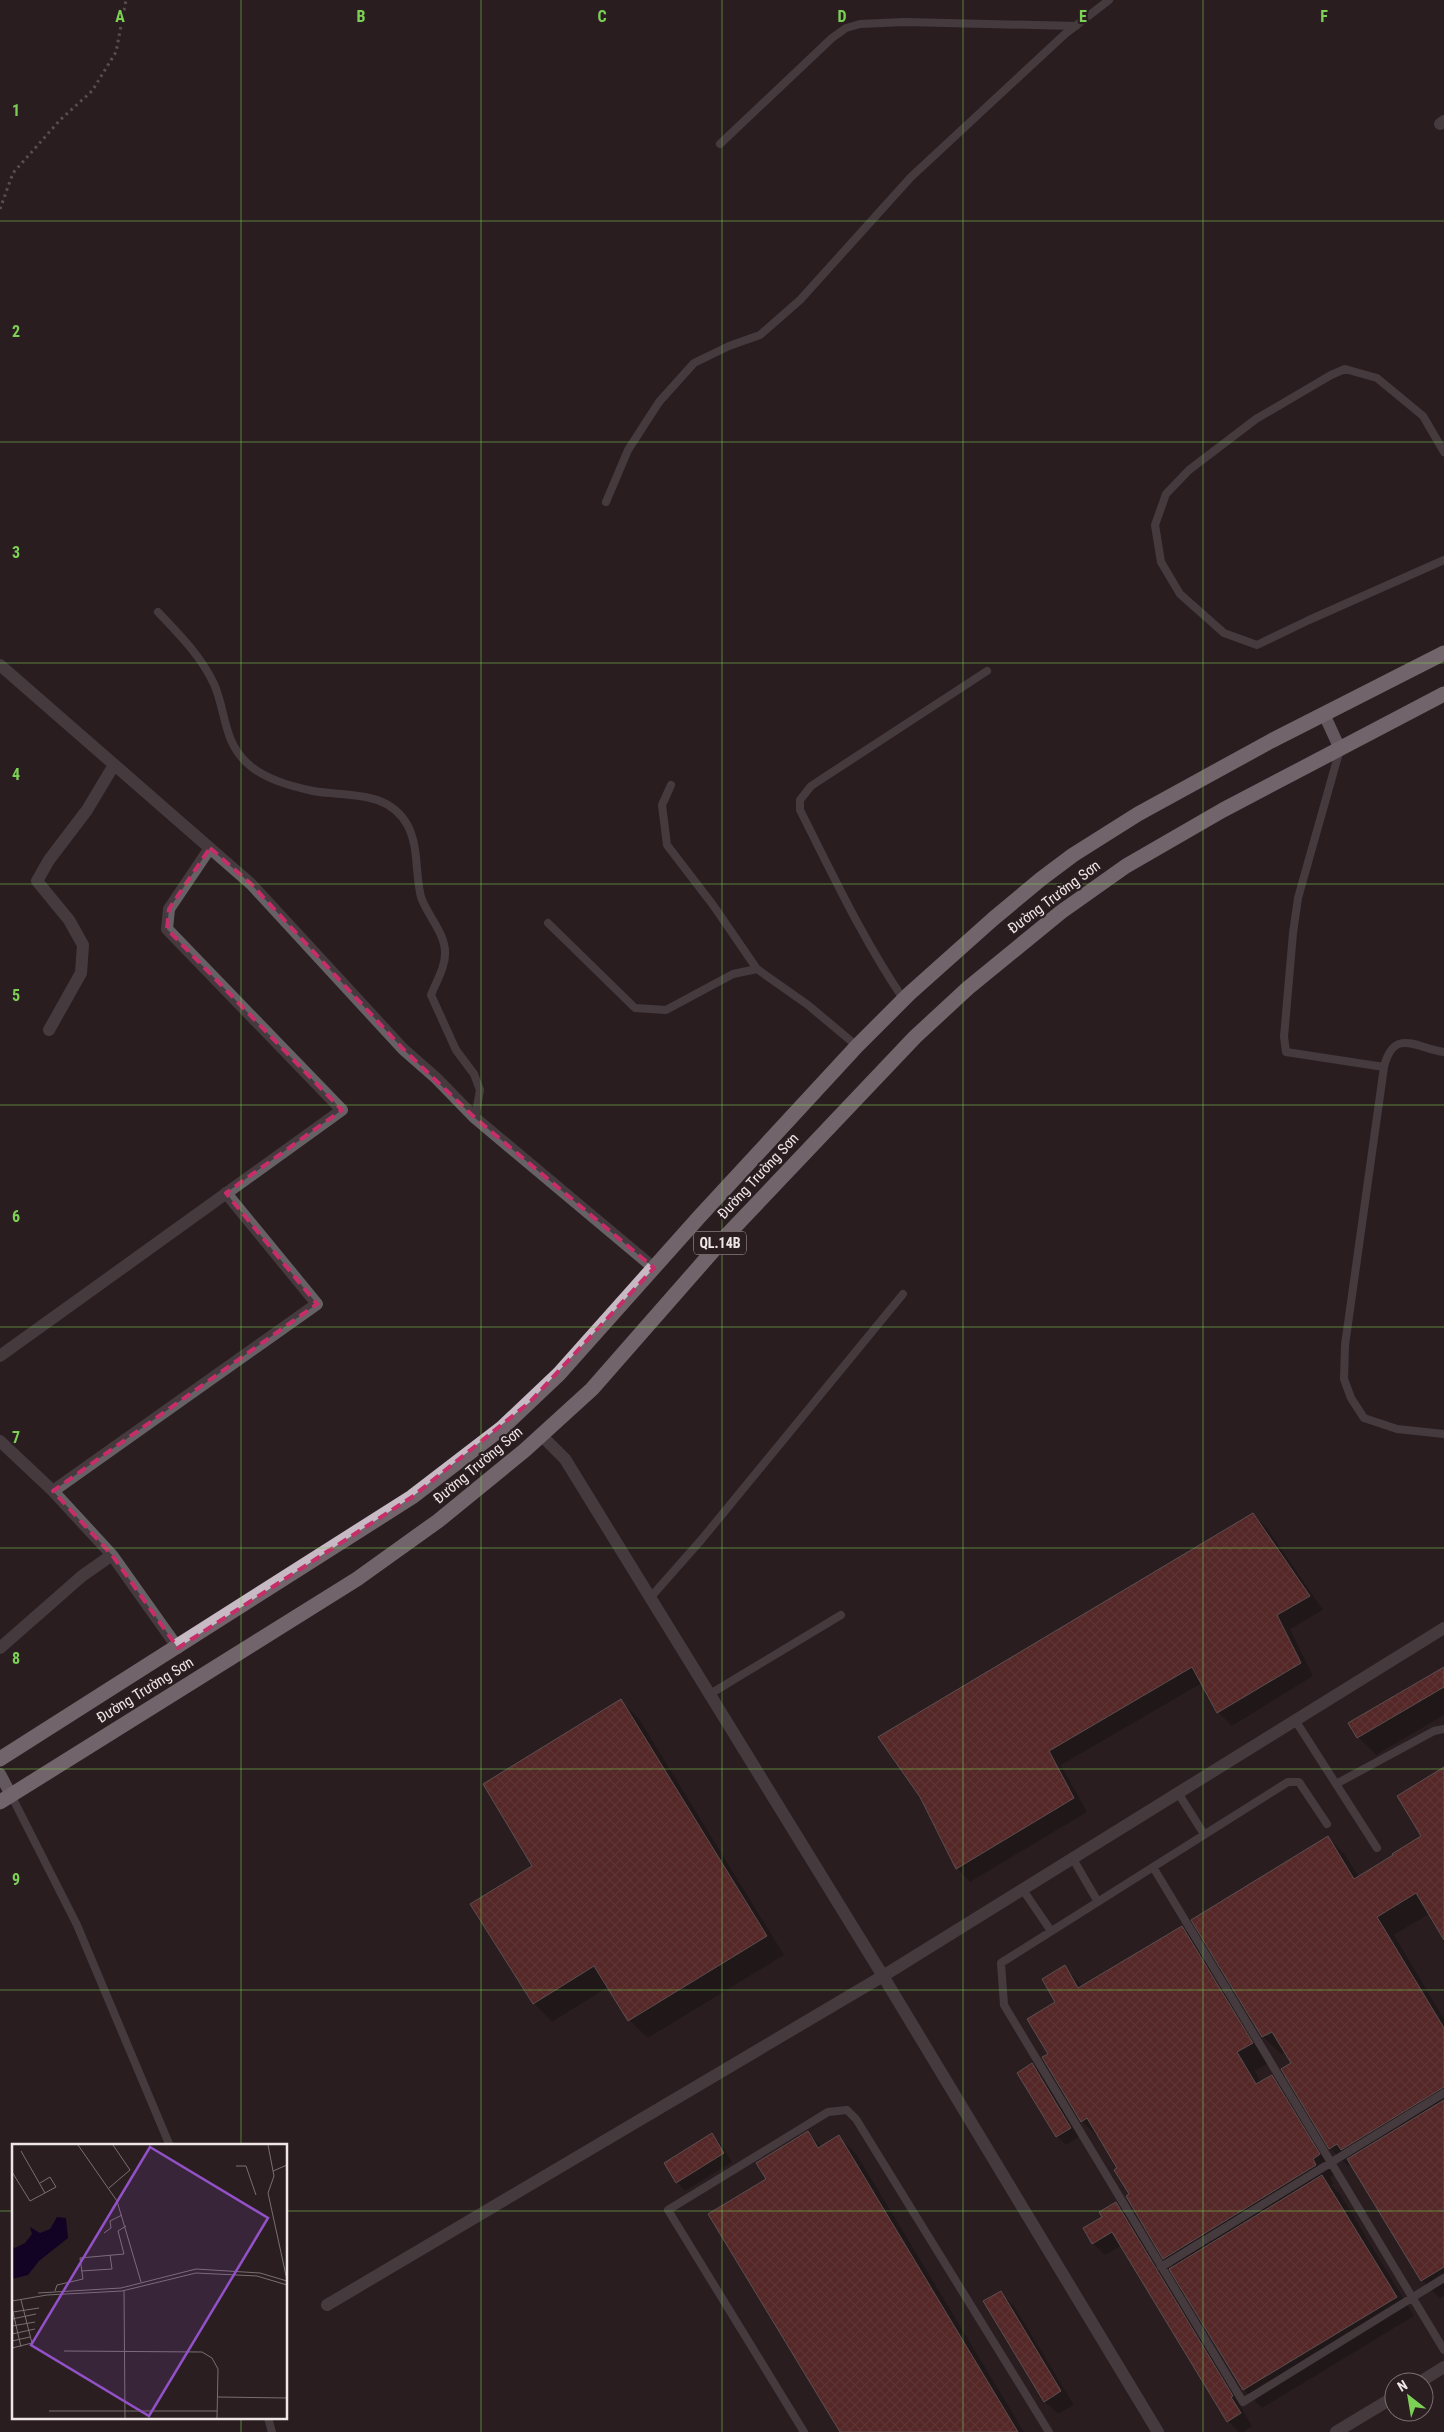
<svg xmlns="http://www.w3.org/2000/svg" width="1444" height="2432" viewBox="0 0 1444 2432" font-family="'Roboto Condensed',sans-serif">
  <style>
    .shadow { fill: #0007 }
    .building { fill: url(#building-cross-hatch); stroke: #998987 }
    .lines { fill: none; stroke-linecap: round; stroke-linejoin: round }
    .path { stroke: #92878a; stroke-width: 3; stroke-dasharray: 2.5 4; stroke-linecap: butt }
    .lane { stroke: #666165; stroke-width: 8 }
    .street { stroke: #666165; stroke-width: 12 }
    .primary { stroke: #aba1aa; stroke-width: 12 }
    .highway { stroke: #c7bac5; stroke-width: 15 }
    .marked { fill: none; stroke: #c62d69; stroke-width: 4; stroke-dasharray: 10 6; stroke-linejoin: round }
    .grid { fill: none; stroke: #7cd155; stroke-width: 1; stroke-opacity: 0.55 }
    .labels { text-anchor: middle; stroke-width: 4.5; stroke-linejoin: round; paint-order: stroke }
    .shield { fill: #2a1e21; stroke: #b4aaac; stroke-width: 1 }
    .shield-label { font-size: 14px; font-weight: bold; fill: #efe6e8 }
    .street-label { font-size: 15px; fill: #efe6e8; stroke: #2a1e21 }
    .inset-road { fill: none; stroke: #796e71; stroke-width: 1 }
    .view { fill: #9251c7; fill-opacity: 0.15; stroke: #9251c7; stroke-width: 2.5 }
    .inset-edge { fill: none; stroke: #efe6e8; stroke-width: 2.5 }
    .grid-label { font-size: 16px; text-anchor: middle; font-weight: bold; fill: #7cd155; stroke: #2a1e21; stroke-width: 4.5; stroke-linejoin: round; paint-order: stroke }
  </style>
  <defs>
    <pattern id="building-cross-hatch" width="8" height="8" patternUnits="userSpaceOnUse" patternTransform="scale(1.25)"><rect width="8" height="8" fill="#8a332e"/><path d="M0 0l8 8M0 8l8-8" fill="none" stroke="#9b514c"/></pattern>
  </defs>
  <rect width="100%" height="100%" fill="#2a1e21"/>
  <path class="shadow" d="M1253,1514L1267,1528L1323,1610L1290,1629L1313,1676L1232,1726L1218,1712L1202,1683L1061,1765L1087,1812L970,1882L957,1868L921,1796Z
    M1444,1668V1715L1376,1755L1358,1737L1350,1724Z
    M621,1701L639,1719L784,1955L648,2038L629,2020L608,1987L552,2022L534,2003V1866Z
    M1444,1768V1938L1429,1914L1394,1935L1444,2019V2296L1440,2298L1422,2280L1351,2164L1348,2166L1330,2148L1293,2064L1285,2052L1281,2054L1263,2037L1193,1920L1327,1837L1345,1855L1359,1877L1423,1836Z
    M1182,1927L1200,1945L1270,2062L1255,2071L1261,2083L1272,2076L1290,2095L1337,2173L1330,2177L1334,2184L1331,2185L1340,2194L1414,2316L1262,2408L1244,2390L1171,2269L1174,2267L1164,2258L1127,2196L1131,2194L1119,2169L1100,2139L1082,2121L1050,2054L1064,1967L1083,1986Z
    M1032,2065L1041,2074L1079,2137L1066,2145L1057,2136Z
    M808,2133L822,2147L839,2137L857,2155L1024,2432H841L768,2180Z
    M712,2135L721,2144L732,2162L685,2191L677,2182Z
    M1116,2203L1128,2215L1252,2426L1243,2432H1239L1228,2421L1121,2246L1105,2255L1093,2243L1104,2217Z
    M1000,2293L1014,2306L1074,2405L1058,2414L1044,2401Z"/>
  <path class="building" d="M1253,1513L1310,1596L1277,1615L1301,1663L1217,1713L1192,1667L1049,1751L1074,1798L956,1869L920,1797L878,1737Z
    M1444,1667V1687L1357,1738L1348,1723Z
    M621,1699L767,1936L628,2021L594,1966L533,2004L470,1904L532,1866L483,1784Z
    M1444,1767V1940L1416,1893L1377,1917L1444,2028V2087L1341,2150L1337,2144L1329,2149L1281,2069L1291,2063L1272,2032L1262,2037L1191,1920L1328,1836L1354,1879L1393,1855L1392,1854L1421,1836L1397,1796Z
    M1182,1926L1253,2043L1237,2052L1256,2084L1272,2075L1320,2154L1313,2159L1316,2165L1163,2259L1126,2196L1129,2194L1114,2170L1117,2168L1087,2118L1081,2122L1042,2057L1048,2054L1027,2019L1055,2002L1042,1979L1065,1965L1078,1988Z
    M1032,2063L1071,2128L1056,2137L1017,2073Z
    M1444,2100V2267L1421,2281L1347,2159Z
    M808,2131L818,2148L839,2135L1018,2432H840L708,2214L766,2179L756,2163Z
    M712,2133L724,2153L676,2183L664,2163Z
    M1322,2175L1397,2297L1243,2390L1169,2269Z
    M1116,2202L1233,2396L1231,2397L1241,2413L1227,2422L1112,2232L1092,2244L1083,2228L1102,2217L1099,2212Z
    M1001,2291L1061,2391L1044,2402L983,2301Z"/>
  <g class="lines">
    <path class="path" d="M0,209L13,173L60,120L92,91L116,52L126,0"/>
    <path class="lane" d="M720,144L832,38L846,28L860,24L904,22L1076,26
      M1444,452L1423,416L1377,378L1345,369L1331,375L1256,419L1189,470L1166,494L1155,525L1161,562L1180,594L1224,633L1257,645L1309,620L1444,560
      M606,502L628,450L659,402L694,363L729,346L760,335L800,300L911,177L1065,34L1109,0
      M158,612C179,634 201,656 214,684C226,711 223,741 247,763C264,779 290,786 313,791C346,797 388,789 408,826C419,848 415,874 421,897C427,915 445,933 445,952C446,966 436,982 431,995L456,1050L474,1074L480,1090L475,1118
      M1340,749L1298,898L1293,933L1284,1037L1286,1052L1384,1067L1345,1345L1344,1379L1351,1398L1364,1418L1397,1429L1444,1434
      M671,785L662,805L667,845L713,905L757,969
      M548,923L635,1008L666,1010L733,974L757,969L808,1005L857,1046
      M904,1000C863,940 833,875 800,810V800L811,786L987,671
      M1384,1067C1394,1026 1418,1049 1444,1052
      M650,1598L702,1539L903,1294
      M710,1694L841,1615
      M1295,1720L1377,1848
      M1336,1784L1434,1731L1444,1729
      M1178,1793L1204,1834
      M11,1795L77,1925L170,2146
      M1327,1824L1299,1782H1288L1001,1963L1004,2005L1243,2402L1444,2278
      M1073,1859L1098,1902
      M1153,1867L1444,2350
      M1023,1890L1051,1931
      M1161,2267L1444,2093
      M268,2418L272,2432
      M804,2432L668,2210L828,2112L847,2110L856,2119L1049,2432"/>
    <path class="street" d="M1440,124L1444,121
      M0,665L251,884L403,1049L436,1078L475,1118L654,1268
      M49,1030L81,973L83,945L69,920L37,881L49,860L87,810L114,765
      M0,1356L342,1110L167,929L169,909L210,848
      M541,1435L565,1459L883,1976L1158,2432
      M0,1441L53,1491L112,1555L82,1576L0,1648
      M53,1491L317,1304L226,1193
      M112,1555L178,1648
      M327,2305L883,1976L1444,1628
      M1420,2382L1444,2367
      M1336,2432L1394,2397"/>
    <path class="primary" d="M1324,714L1340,749
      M0,1774L11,1795"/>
    <path class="highway" d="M0,1759L412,1497L502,1428L559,1374L700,1216L857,1046L909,994L993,919L1041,879L1073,855L1138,814L1271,741L1444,653
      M0,1802L357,1579L438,1521L525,1450L592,1389L727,1235L915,1037L968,988L1061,912L1126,866L1223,810L1444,694"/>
  </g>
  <path d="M0 0H1444V2432H0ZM210,848L251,884L403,1049L475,1118L654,1268L530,1402L412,1497L178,1648L112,1555L53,1491L317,1304L226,1193L342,1110L167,929L169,909Z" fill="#2a1e21" fill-opacity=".55" fill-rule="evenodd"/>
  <path class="marked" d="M210,848L251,884L403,1049L475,1118L654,1268L530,1402L412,1497L178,1648L112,1555L53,1491L317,1304L226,1193L342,1110L167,929L169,909Z"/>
  <path class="grid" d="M241,0V2146M481,0V2432M722,0V2432M963,0V2432M1203,0V2432M0,221H1444M0,442H1444M0,663H1444M0,884H1444M0,1105H1444M0,1327H1444M0,1548H1444M0,1769H1444M0,1990H1444M0,2211H14M286,2211H1444M241,2418V2432"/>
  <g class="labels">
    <rect class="shield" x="694" y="1231.5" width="52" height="23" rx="4"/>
    <g class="shield-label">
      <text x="720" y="1248">QL.14B</text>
    </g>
    <g class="street-label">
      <text transform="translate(1054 897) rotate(-37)" y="5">Đường Trường Sơn</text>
      <text transform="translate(758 1176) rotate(-47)" y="5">Đường Trường Sơn</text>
      <text transform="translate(478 1465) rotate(-40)" y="5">Đường Trường Sơn</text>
      <text transform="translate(145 1690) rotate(-32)" y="5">Đường Trường Sơn</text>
    </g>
  </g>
  <g transform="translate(12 2144)">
    <rect width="275" height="275" fill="#2a1e21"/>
    <path d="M45,73L54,74L56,94L27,117L16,131L0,135V102L3,104L13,99L20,90L18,83L28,89L38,85Z" fill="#120224"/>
    <path class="inset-road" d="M66,1L105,57L129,138M256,1L262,32L256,49L275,136M9,7L33,49M224,22H234L244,51M261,27L275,21M0,28L18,57L44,43L38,33L28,39M97,44L118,26L101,1M92,89L99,84L98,77L110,71M69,127L100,125L98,111M112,146L113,274M43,147L45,141L71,135L68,114L112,110L106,87L114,82M26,149L109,144L184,125L248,129L275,137M0,157L35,151L110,147L184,129L245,132L275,141M0,164L9,203M1,168L27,164M0,175L24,170M0,182L23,178M0,190L23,185M0,197L18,193M0,204L20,199L9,156M52,207L190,208L200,214L206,225L205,274M206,253L275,254M37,267H205"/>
    <path class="view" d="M138,3L256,74L137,272L19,201Z"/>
    <rect width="275" height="275" class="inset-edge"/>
  </g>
  <g class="grid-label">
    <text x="120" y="22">A</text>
    <text x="361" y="22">B</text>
    <text x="602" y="22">C</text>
    <text x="842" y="22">D</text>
    <text x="1083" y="22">E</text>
    <text x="1324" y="22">F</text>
    <text x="16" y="116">1</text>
    <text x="16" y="337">2</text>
    <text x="16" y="558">3</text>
    <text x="16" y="780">4</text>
    <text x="16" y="1001">5</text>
    <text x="16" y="1222">6</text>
    <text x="16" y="1443">7</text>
    <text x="16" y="1664">8</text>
    <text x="16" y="1885">9</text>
  </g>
  <g transform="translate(1409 2397) rotate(329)"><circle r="24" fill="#2a1e21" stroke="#796e71"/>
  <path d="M0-4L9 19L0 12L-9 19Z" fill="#7cd155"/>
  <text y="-8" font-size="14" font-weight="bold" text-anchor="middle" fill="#efe6e8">N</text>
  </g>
</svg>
